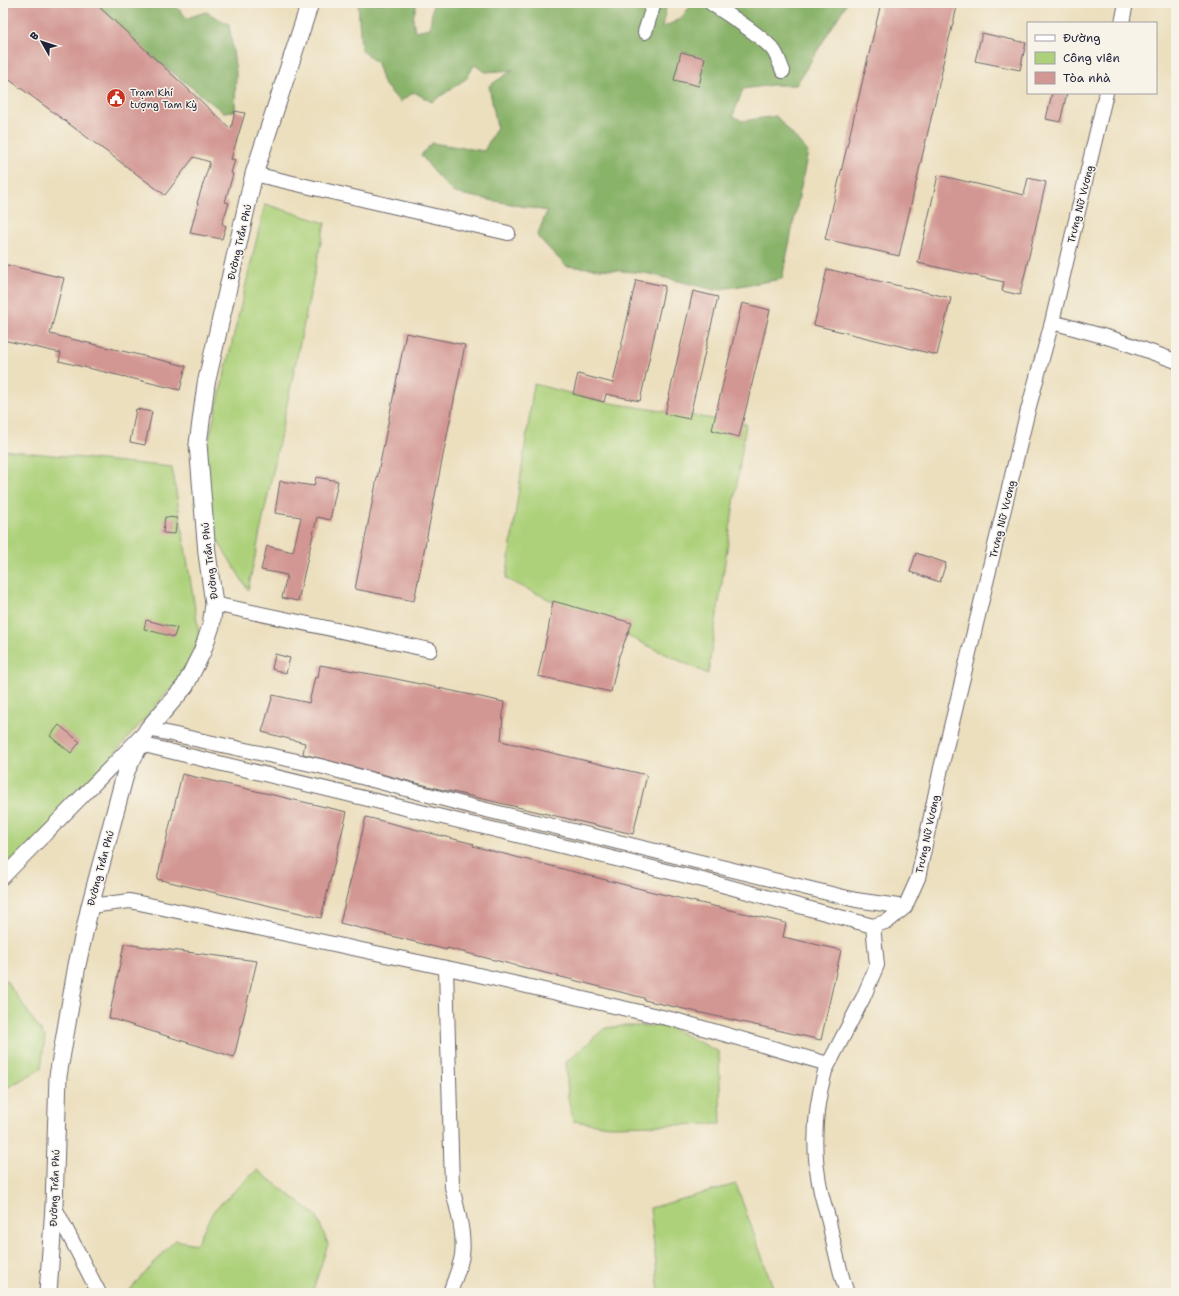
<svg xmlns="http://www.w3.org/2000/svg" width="1179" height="1296" viewBox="0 0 1179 1296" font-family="'Shantell Sans',sans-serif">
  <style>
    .green { fill: #add17a; stroke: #687a5a }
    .forest { fill: #8ab36a; stroke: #566a52 }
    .building { fill: #d39793 }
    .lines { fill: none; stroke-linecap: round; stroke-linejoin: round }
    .minor-casing { stroke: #696469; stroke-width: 16 }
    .major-casing { stroke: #696469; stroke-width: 19 }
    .minor { stroke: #fff; stroke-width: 14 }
    .major { stroke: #fff; stroke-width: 17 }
    .labels { text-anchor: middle; stroke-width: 3; stroke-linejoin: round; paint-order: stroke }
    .poi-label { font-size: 10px; fill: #22223b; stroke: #f7f3e8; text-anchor: start }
    .street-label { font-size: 10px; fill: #22223b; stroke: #f7f3e8 }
  </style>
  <rect width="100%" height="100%" fill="#f7f3e8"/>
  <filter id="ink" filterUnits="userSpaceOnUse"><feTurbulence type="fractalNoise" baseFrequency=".025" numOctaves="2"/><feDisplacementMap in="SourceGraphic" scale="8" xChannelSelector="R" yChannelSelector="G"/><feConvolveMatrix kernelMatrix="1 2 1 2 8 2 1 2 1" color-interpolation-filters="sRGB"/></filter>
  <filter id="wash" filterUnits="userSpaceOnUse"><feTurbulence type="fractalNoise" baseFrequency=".012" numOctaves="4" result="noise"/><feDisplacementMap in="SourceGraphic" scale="16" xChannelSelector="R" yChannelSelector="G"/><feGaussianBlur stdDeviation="0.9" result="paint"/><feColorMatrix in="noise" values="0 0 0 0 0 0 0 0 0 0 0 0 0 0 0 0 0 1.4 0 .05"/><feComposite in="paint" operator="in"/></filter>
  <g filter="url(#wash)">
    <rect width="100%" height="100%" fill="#ecdfbe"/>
    <path class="green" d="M265,204L325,223L248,590L194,502Z
      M534,384L604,402L746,424L708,674L506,579Z
      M3,450L172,467L202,652L3,883Z
      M3,976L45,1037L41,1069L3,1090Z
      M623,1026H667L719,1052L721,1124L610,1126L573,1121L568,1097L566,1062L605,1028Z
      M257,1170L316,1215L328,1244L312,1293H127L175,1240L196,1244L214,1210Z
      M736,1184L775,1293H659L650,1208Z"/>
    <path class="forest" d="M95,3H173L187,18L206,12L229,24L236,72L235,111L223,112L149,54Z
      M358,3H417L413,18L415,31L430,28L433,3H454L459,5L473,6V3H667L662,28L680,19L693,3H847L796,85H772L743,89L733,116L742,121L776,116L808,152L782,279L715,290L645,273L566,266L537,236L547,211L454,193L437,176L421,155L432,143L484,151L497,127L489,86L513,70L486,72L474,65L467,78L432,102L414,92L400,102L383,83L377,63L361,50Z"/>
    <g id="blocks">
      <path class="building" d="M3,3H95L231,129L235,111L245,113L231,159L235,160L231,173L233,174L225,202L229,203L222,224L226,226L222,239L190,233L198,203H197L210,162L194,157L165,195L3,75Z
        M881,3H958L942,67H943L899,256L825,239Z
        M982,33L1026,43L1020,70L975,61Z
        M681,52L705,58L699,86L674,80Z
        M1052,93H1067L1060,122L1046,119Z
        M938,175L1024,195L1028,178L1046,182L1020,295L1002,291L1004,282L918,263Z
        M3,264L64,278L50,334L186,366L180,390L59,361L61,353L3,340Z
        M827,269L951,298L937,355L814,325Z
        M636,280L665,286L640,401L606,394L604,402L573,394L578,374L613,383Z
        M693,291L718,297L689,419L665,414Z
        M742,303L770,310L739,437L712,430Z
        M406,333L465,345L414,601L355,589Z
        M136,409L152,412L145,445L130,442Z
        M316,477L338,481L330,520L317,517L298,601L282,598L287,575L261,570L267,546L293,552L301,517L275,513L280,481L314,486Z
        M165,517L177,518L175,534L163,533Z
        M916,553L946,563L940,582L910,572Z
        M553,601L632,623L619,656L611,692L538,676L548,631Z
        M146,620L177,628L174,637L144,629Z
        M275,654L290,658L286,673L272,669Z
        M320,665L387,677L504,702L501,741L647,775L633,834L440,789L303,754L305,743L262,732L273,695L309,703L315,677L318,678Z
        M59,725L80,742L71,753L50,736Z
        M182,774L347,812L321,918L157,879Z
        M366,817L474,844L473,846L653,892L786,923L783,937L841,950L821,1040L644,1000V998L447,948V950L340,923Z
        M124,944L257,961L234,1057L109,1018Z"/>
    </g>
  </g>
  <g filter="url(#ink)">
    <use href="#blocks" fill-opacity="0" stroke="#696469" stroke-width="1"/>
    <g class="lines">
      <defs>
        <path id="minor" d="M711,3C728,15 762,35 774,51C778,57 780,64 783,71
          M1122,23L1126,3
          M645,32L654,3
          M254,174L508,233
          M1052,322L1117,340L1176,361
          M214,604L430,650
          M140,744L711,882L873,926
          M3,877L148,729L320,766L470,806L856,900L905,907
          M90,906L130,901L461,971L675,1020L828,1064
          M873,926L888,921L905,907L918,878L941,768L1028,410L1052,322L1106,93
          M446,968L452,1187C457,1209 465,1233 462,1255C460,1268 454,1280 450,1293
          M54,1206L99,1293
          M847,1293C839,1270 834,1246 829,1222C827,1212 823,1202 821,1192C812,1152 814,1111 825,1071L863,998L877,965L873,926"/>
        <path id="major" d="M48,1293L54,1206L58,1076L77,965L90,906L126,771L148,729L185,686L202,652L211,626L214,604L207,553L198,444L206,384L254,174L310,3"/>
      </defs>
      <use href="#minor" class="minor-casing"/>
      <use href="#major" class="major-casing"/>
      <use href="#minor" class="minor"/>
      <use href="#major" class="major"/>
    </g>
  </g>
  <defs>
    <symbol id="civic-disc" viewBox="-11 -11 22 22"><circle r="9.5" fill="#c8321e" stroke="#f7f3e8"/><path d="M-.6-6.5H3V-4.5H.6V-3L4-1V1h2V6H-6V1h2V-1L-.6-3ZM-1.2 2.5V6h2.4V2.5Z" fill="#fff"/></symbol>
  </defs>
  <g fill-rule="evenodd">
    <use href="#civic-disc" x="105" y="87" width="22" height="22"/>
  </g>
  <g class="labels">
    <g class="poi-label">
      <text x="130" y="96">Trạm Khí<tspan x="130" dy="12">tượng Tam Kỳ</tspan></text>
    </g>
    <g class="street-label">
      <text transform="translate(1080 204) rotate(-76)" y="4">Trưng Nữ Vương</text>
      <text transform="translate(239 242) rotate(-77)" y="4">Đường Trần Phú</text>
      <text transform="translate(1002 519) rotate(-76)" y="4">Trưng Nữ Vương</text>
      <text transform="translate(209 561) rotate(-97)" y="4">Đường Trần Phú</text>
      <text transform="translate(927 834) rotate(-78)" y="4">Trưng Nữ Vương</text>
      <text transform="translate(100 868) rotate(-75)" y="4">Đường Trần Phú</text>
      <text transform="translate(54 1188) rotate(-88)" y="4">Đường Trần Phú</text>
    </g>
  </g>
  <rect width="1179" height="1296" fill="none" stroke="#f7f3e8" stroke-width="16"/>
  <rect x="1027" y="22" width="130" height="72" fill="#f7f3e8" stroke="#a29fa3"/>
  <rect x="1035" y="35" width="20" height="6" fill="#ffffff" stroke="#a29fa3"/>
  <text x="1063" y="42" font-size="12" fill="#22223b">Đường</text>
  <rect x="1035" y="52" width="20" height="12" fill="#add17a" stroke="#a29fa3"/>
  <text x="1063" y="62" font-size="12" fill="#22223b">Công viên</text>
  <rect x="1035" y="72" width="20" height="12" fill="#d39793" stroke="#a29fa3"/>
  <text x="1063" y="82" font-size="12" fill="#22223b">Tòa nhà</text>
  <g transform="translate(42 42) rotate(309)" stroke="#f7f3e8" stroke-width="3" paint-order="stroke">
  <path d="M0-3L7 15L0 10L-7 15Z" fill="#22223b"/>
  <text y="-6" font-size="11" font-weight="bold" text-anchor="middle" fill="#22223b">B</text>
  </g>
</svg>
